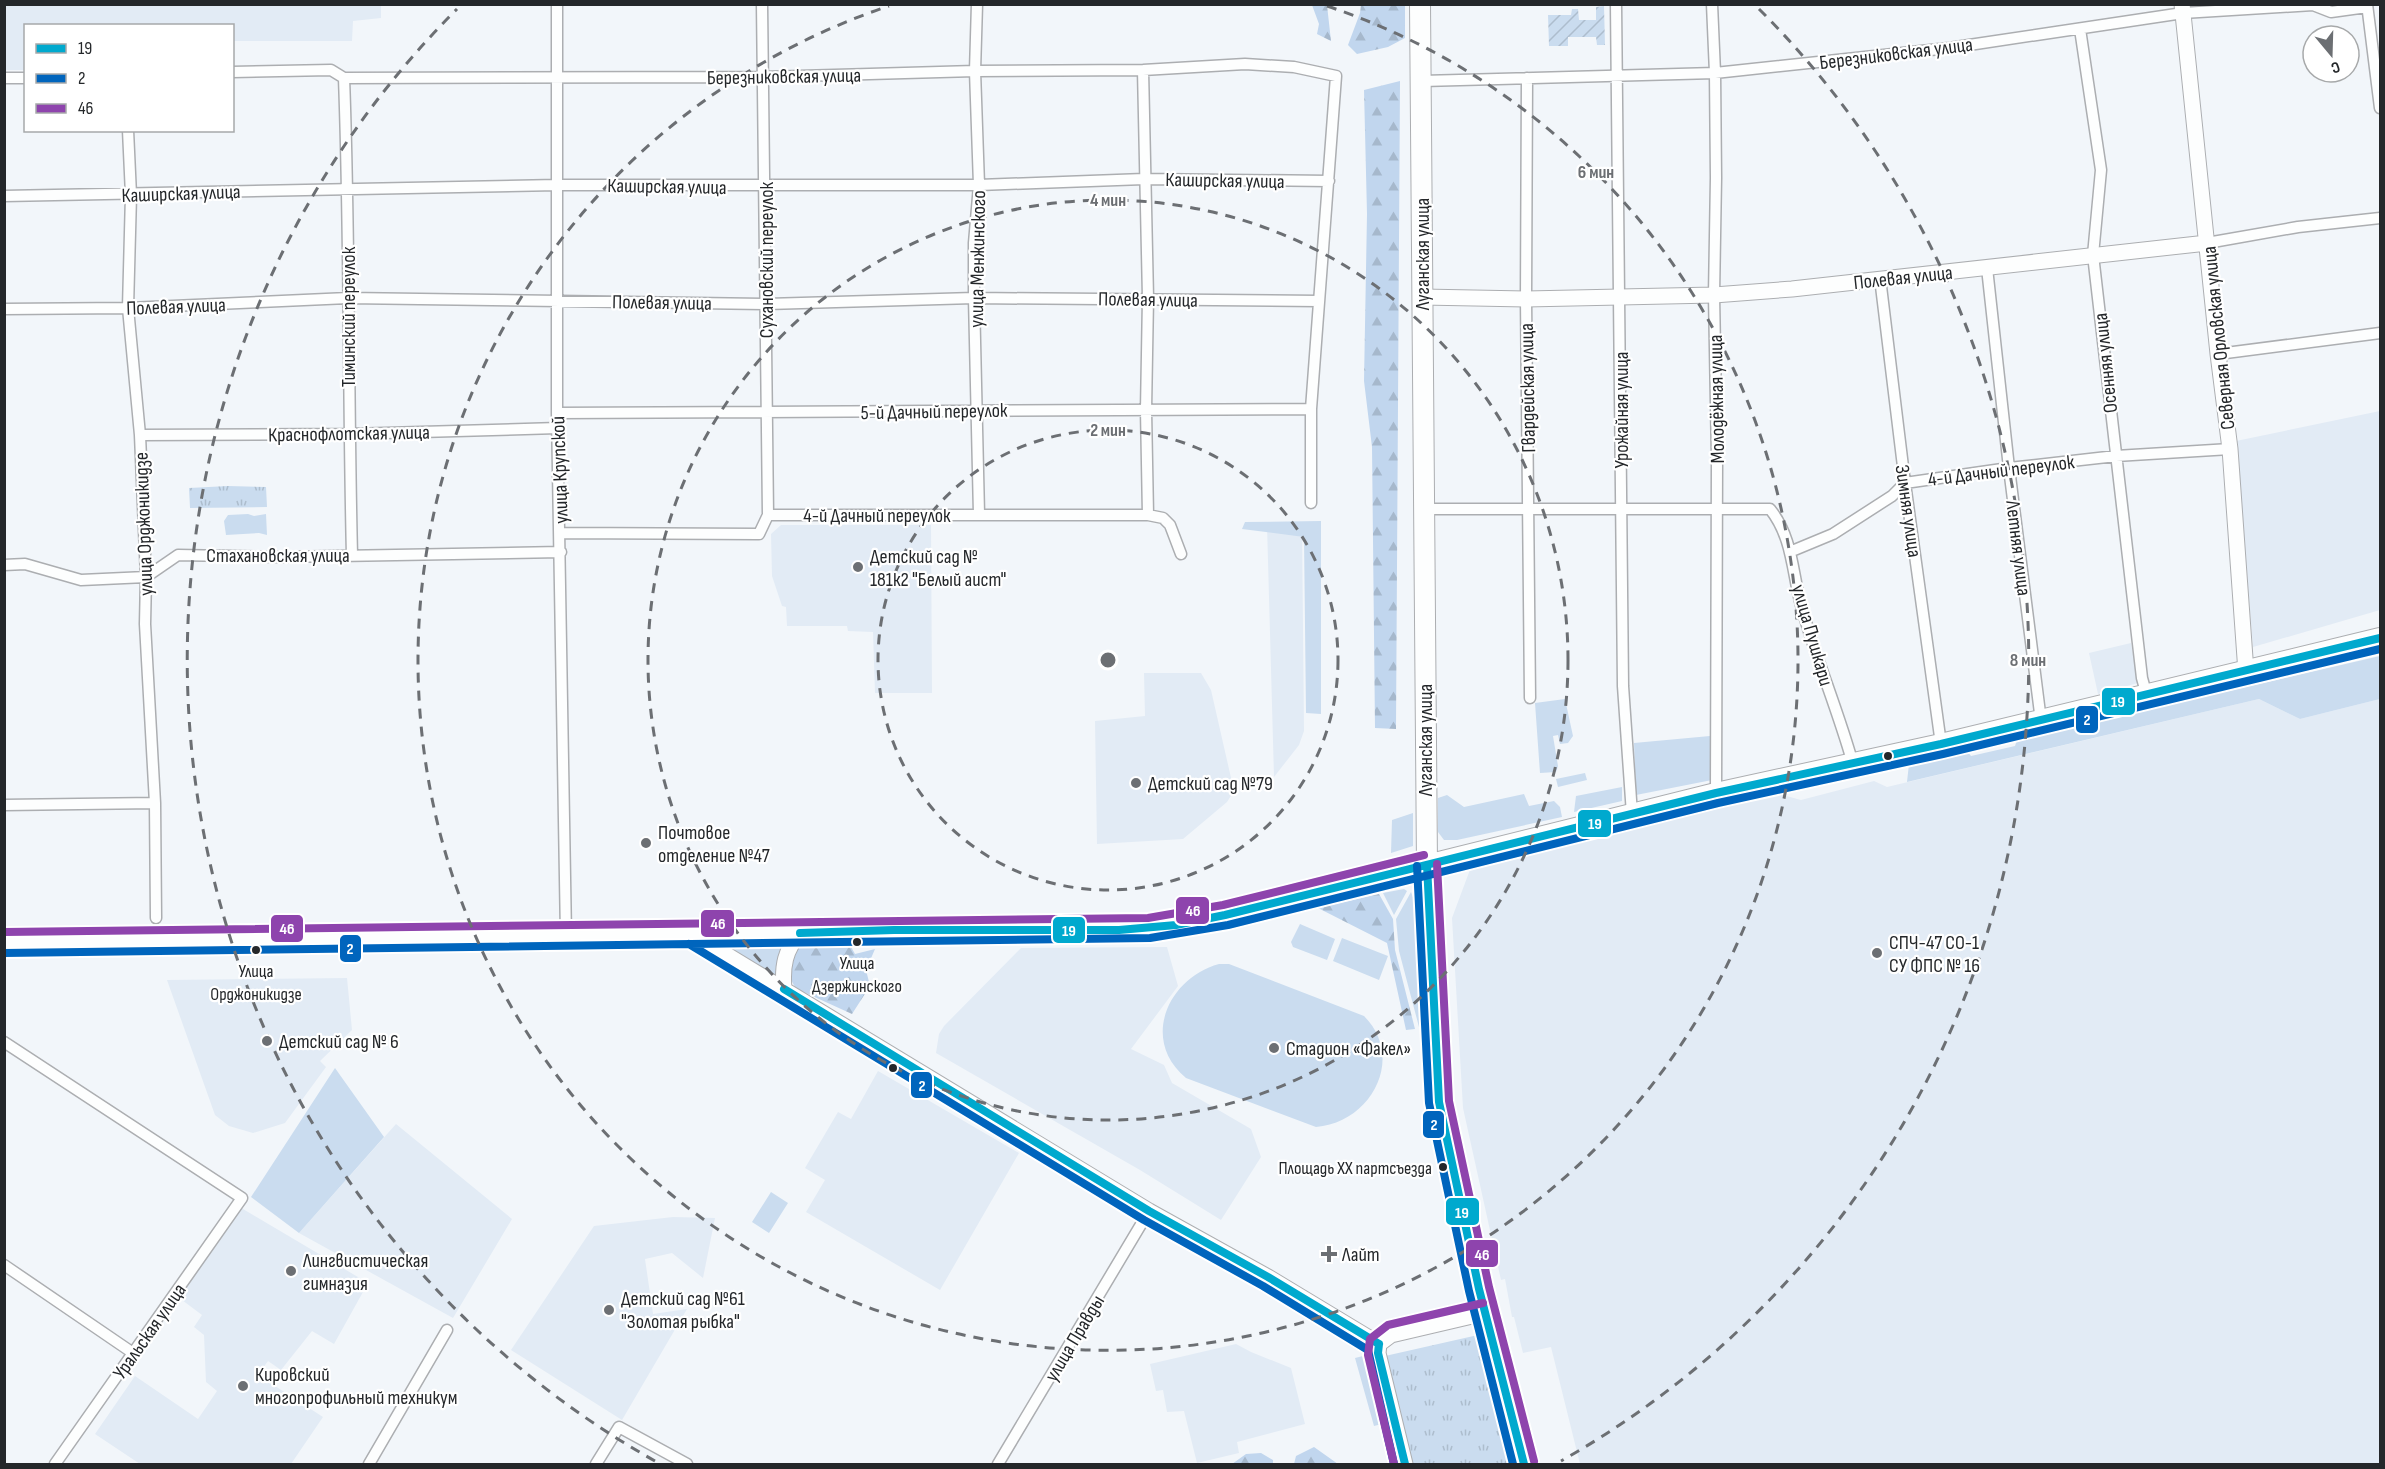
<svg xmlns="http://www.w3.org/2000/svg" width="2385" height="1469" viewBox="0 0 2385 1469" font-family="'Sofia Sans Condensed',sans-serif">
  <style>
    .built { fill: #e2ebf5 }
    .grass { fill: #cadcef }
    .forest { fill: url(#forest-firs) }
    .park { fill: url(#park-tufts) }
    .garden { fill: url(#garden-furrows) }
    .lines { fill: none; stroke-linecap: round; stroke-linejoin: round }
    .street-casing { stroke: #acaeb1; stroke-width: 13 }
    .secondary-casing { stroke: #acaeb1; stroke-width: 17 }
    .primary-casing { stroke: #acaeb1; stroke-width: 19 }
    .highway-casing { stroke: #acaeb1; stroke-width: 22 }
    .street { stroke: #fdfefe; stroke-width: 10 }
    .secondary { stroke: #fdfefe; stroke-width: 15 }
    .primary { stroke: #fdfefe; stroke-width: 16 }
    .highway { stroke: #fdfefe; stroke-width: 20 }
    .bus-1-casing { stroke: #fff; stroke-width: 12 }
    .bus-2-casing { stroke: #fff; stroke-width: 12 }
    .bus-3-casing { stroke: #fff; stroke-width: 12 }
    .bus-1 { stroke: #00a9ce; stroke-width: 8 }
    .bus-2 { stroke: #0065bd; stroke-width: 8 }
    .bus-3 { stroke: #8e44ad; stroke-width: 8 }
    .ring { fill: none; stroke: #6c6f73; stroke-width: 3; stroke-dasharray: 10 8 }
    .poi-dot { fill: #6c6f73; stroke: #fff; stroke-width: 2 }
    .bus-dot { fill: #24272a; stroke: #fff; stroke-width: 2 }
    .labels { text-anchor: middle; stroke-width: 4.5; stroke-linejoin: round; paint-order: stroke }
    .bus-label { font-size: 18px; fill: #24272a; stroke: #fff }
    .street-label { font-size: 20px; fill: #24272a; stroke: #fff }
    .poi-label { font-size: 20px; fill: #24272a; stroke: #fff; text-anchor: start }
    .centre { fill: #6c6f73; stroke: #fff; stroke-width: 3 }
    .ring-label { font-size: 18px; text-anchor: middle; font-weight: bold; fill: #6c6f73; stroke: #fff; stroke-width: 4.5; stroke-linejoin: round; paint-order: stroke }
    .line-badge { stroke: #fff; stroke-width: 2 }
    .badge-label { font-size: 16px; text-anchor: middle; font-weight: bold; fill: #fff }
  </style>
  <defs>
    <pattern id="forest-firs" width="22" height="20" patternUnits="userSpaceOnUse" patternTransform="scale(1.5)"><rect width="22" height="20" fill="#c1d6ee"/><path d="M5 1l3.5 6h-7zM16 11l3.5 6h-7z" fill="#a6b8cc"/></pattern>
    <pattern id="park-tufts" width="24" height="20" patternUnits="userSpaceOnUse" patternTransform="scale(1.5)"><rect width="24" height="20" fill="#cadcef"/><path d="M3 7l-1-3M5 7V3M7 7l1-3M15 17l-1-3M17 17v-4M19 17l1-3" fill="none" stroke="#adbdcd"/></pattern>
    <pattern id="garden-furrows" width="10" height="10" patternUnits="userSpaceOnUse" patternTransform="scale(1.5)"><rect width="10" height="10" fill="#cadcef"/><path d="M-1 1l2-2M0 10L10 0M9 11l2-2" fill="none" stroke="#adbdcd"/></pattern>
  </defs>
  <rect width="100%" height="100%" fill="#f2f6fa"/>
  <path class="built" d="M381,4V18L353,21L352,41H233L232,26H26L25,70H5V5Z
    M2380,411V610L2253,647L2236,441Z
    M781,525H931L932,693H875L873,632L848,631L847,626H787L786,607L782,606L772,576L771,534Z
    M1267,525H1302L1304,731L1299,745L1274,777Z
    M2131,643L2138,683L2098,694L2089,653Z
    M1144,673H1201L1211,690L1234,791L1227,802L1183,839L1097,844L1095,721L1145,716Z
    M2259,699L2300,719L2380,699V1464H1580L1551,1347L1523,1353L1514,1317H1512L1505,1279L1501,1280L1463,1108L1452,918L1471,867L1779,794L1801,800L1874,781L1887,787Z
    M1167,947L1178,986L1131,1049L1164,1065L1172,1083L1251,1129L1261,1157L1221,1220L1140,1170L936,1053L939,1034L944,1026L1021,948Z
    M347,978L352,1030L320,1061L326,1067L285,1123L253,1133L229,1126L215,1115L167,980Z
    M878,1071L1019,1153L940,1290L806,1212L825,1180L805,1168L838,1112L851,1119Z
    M396,1124L512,1219L453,1318L299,1233Z
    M238,1206L368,1283L334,1344L312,1331L281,1370L268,1361L258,1375L323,1417L291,1464H140L95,1434L135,1376L198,1419L217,1391L206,1382L204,1335L194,1327L202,1315L174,1294Z
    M673,1217L715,1218L703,1278L672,1253L645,1259L653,1314L687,1309L622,1420L511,1350L594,1226Z
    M1236,1344L1251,1352L1291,1368L1305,1424L1237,1442L1239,1453L1197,1463L1184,1411L1167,1412L1163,1390L1156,1391L1150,1364Z"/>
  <path class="grass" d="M248,514L254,516L266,514L267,535L259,533L226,535L224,521L228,515Z
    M1321,521V714L1306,713L1304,537L1242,529L1245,522Z
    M2380,656V699L2300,719L2259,699L1907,782L1909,764L1967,751L1971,756L2015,746L2017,740Z
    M1565,699L1573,736L1568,743L1560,744L1558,735L1553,736L1558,766L1556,772L1540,773L1535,703Z
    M1710,736L1712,780L1636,795L1634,743Z
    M1585,773L1587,780L1558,787L1556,779Z
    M1622,787V801L1574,812L1576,796Z
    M1524,794L1529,806L1554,801L1560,807L1562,817L1457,840H1444L1438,832V798L1447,795L1464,807Z
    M1413,813V846L1391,853L1392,820Z
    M1404,889L1407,891L1394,915L1383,893Z
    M1411,892L1414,900L1425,1025L1419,1027L1399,951L1396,919Z
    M1300,924L1335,939L1327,960L1293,947L1291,942Z
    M1342,938L1388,956L1379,980L1333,961Z
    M784,943L778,977L729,948V945Z
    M1219,964H1229L1364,1016C1406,1058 1371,1123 1316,1127L1186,1078C1140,1040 1168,978 1219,964Z
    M335,1068L384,1137L299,1233L251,1197Z
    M771,1192L788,1203L769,1233L752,1222Z
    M1363,1356L1382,1424L1374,1426L1355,1358Z"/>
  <path class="forest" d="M1312,5H1327L1331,41L1317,34L1319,24Z
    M1361,5H1405V38L1388,47L1357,54L1348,45L1360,13Z
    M1400,81L1396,729L1375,728L1372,447L1364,381L1367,214L1364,90Z
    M1379,894L1393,919L1395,950L1415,1029L1406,1030L1387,943L1318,908Z
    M812,944L850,945L855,954L875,949L866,970L870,986L852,1014L797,989C785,976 792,964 797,949Z
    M1314,1447L1338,1464H1294L1296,1456Z
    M1261,1453L1273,1460V1464H1232L1246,1454Z"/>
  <path class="park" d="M228,486L266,487L267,507L190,508L189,488Z
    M1478,1335L1511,1464H1412L1385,1356Z"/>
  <path class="garden" d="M1604,6L1605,45H1597L1596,37H1568V46H1549L1548,15H1571L1572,9H1578L1579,20H1596V7Z"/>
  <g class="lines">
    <defs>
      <path id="street" d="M557,4V413L566,936
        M762,4L768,515
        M977,4L975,71L979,185L974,243V298L979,514
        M1616,4L1623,686L1632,814
        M1712,4L1715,73L1716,178L1714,295L1717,459L1716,793
        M2367,4L2380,108
        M2080,29L2101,170L2093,255L2142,678L2147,696
        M1143,70L1148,298L1146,410L1148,515
        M232,72L331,70L344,78L764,77L975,71L1143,70L1245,64L1294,67L1336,76L1311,409V503
        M4,78H26
        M344,78C350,237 348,396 352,555
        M1527,78L1526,299L1530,698
        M1422,81L1715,73L1949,48L2183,13L2313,5L2331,12L2367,7
        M128,130L131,195L128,308L140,435L146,577L145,624L155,803L156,918
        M4,196L557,185H979L1144,179L1329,181
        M2207,243L2298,227L2380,218
        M1987,268L2009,468L2041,721
        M1880,278L1905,483L1941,744
        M4,309L128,308L348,298L767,304L974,298L1319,301
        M2218,354L2380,333
        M557,413L1311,409
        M140,435L349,434L558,428
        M1424,509H1770C1793,538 1792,572 1801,605C1816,659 1838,710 1853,764
        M561,533L759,534L768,515H1148L1163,518L1170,525L1181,554
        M1792,551L1833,534L1892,496L1905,483L2009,468L2116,456L2230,449
        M4,565L25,564L81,580L146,577L178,555L281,557L561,552
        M4,805L155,803
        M4,1042L242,1198L55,1464
        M4,1265L133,1353
        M369,1464L447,1330
        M596,1464L619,1427L687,1464
        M998,1464L1149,1211"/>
      <path id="secondary" d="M2182,4L2218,354L2230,449L2246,672
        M1422,297L1526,299L1714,295L1792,289L2207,243
        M1427,865L1439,1102L1479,1289L1524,1464
        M694,935L1149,1211L1268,1277L1379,1344
        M784,989C782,966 785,950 800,933
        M1405,1464L1378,1353L1379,1344L1391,1335L1485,1313"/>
      <path id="primary" d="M4,943L1149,928L1225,915L1427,865"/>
      <path id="highway" d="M1420,4L1427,865L1716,793L1941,744L2380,638"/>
    </defs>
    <use href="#street" class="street-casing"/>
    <use href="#secondary" class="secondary-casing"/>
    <use href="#primary" class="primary-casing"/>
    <use href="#highway" class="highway-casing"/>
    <use href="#street" class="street"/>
    <use href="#secondary" class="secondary"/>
    <use href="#primary" class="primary"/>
    <use href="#highway" class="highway"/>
    <defs>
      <path id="bus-1" d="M1427,865L1439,1102L1479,1289L1524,1464
        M800,933L894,930H1119L1176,925L1225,915L1716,793L1941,744L2380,638
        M784,989L1149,1211L1268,1277L1379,1344
        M1379,1344L1378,1353L1405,1464"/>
      <path id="bus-2" d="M1417,866L1429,1103L1469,1291L1513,1464
        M689,944L1144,1220L1263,1286L1368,1350L1394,1464
        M4,953L1150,938L1228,925L1718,803L1943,754L2380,649"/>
      <path id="bus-3" d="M1437,864L1449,1101L1489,1287L1534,1461
        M4,932L1148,918L1223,905L1424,855
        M1394,1464L1368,1355L1370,1339L1388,1325L1483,1303"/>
    </defs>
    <use href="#bus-1" class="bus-1-casing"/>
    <use href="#bus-2" class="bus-2-casing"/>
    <use href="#bus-3" class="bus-3-casing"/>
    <use href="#bus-1" class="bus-1"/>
    <use href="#bus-2" class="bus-2"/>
    <use href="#bus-3" class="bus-3"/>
  </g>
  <g class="ring">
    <circle cx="1108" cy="660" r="230"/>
    <circle cx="1108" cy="660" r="460"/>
    <path d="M1327 6A690 690 0 1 1 889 6"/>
    <path d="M655 1461A920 920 0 0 1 457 9M1759 9A920 920 0 0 1 1561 1461"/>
  </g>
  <g class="poi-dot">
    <circle cx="858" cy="567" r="6"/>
    <circle cx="1136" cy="783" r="6"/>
    <circle cx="646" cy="843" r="6"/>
    <circle cx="1877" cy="953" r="6"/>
    <circle cx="267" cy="1041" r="6"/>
    <circle cx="1274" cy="1048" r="6"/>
    <path d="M1326 1245h6v6h6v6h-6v6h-6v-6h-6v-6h6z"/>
    <circle cx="291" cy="1271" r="6"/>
    <circle cx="609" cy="1310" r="6"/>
    <circle cx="243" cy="1386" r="6"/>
  </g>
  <g class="bus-dot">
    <circle cx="1888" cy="756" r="5"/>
    <circle cx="857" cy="942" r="5"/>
    <circle cx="256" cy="950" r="5"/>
    <circle cx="893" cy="1068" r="5"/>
    <circle cx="1443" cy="1167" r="5"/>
  </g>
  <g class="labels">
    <g class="bus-label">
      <text x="857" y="969">Улица<tspan x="857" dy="23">Дзержинского</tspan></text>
      <text x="256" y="977">Улица<tspan x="256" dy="23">Орджоникидзе</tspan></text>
      <text x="1432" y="1174" text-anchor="end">Площадь ХХ партсъезда</text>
    </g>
    <g class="street-label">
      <text transform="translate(1896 53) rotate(-7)" y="7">Березниковская улица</text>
      <text transform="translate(784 76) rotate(-1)" y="7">Березниковская улица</text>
      <text transform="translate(1225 180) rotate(1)" y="7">Каширская улица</text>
      <text transform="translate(667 186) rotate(1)" y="7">Каширская улица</text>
      <text transform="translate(181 193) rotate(-2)" y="7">Каширская улица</text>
      <text transform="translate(1422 254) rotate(-90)" y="7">Луганская улица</text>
      <text transform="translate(977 259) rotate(-89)" y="7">улица Менжинского</text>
      <text transform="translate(766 260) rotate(-90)" y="7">Сухановский переулок</text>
      <text transform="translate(1903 277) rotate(-6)" y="7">Полевая улица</text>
      <text transform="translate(1148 299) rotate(1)" y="7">Полевая улица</text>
      <text transform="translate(662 302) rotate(1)" y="7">Полевая улица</text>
      <text transform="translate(176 306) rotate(-2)" y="7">Полевая улица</text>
      <text transform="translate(348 317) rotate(-90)" y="7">Тиминский переулок</text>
      <text transform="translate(2218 338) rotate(-96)" y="7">Северная Орловская улица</text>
      <text transform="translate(2105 363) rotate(-96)" y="7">Осенняя улица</text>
      <text transform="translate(1527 388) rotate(-91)" y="7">Гвардейская улица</text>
      <text transform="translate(1716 399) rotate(-91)" y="7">Молодёжная улица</text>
      <text transform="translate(1621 410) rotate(-90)" y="7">Урожайная улица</text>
      <text transform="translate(934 411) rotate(-1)" y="7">5-й Дачный переулок</text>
      <text transform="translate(349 433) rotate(-1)" y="7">Краснофлотская улица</text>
      <text transform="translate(559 470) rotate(-92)" y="7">улица Крупской</text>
      <text transform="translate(2001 470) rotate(-7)" y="7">4-й Дачный переулок</text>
      <text transform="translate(1909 511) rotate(82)" y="7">Зимняя улица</text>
      <text x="877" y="522">4-й Дачный переулок</text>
      <text transform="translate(143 524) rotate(-92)" y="7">улица Орджоникидзе</text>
      <text transform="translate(2019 548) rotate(83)" y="7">Летняя улица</text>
      <text x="278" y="562">Стахановская улица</text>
      <text transform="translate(1813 635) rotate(74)" y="7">улица Пушкари</text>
      <text transform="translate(1425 740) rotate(-90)" y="7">Луганская улица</text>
      <text transform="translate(149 1331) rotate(-55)" y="7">Уральская улица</text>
      <text transform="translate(1074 1338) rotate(-59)" y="7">улица Правды</text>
    </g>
    <g class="poi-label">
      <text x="870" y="563">Детский сад №<tspan x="870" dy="23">181к2 "Белый аист"</tspan></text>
      <text x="1148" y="790">Детский сад №79</text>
      <text x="658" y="839">Почтовое<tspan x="658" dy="23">отделение №47</tspan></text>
      <text x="1889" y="949">СПЧ-47 СО-1<tspan x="1889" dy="23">СУ ФПС № 16</tspan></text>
      <text x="279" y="1048">Детский сад № 6</text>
      <text x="1286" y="1055">Стадион «Факел»</text>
      <text x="1342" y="1261">Лайт</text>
      <text x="303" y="1267">Лингвистическая<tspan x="303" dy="23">гимназия</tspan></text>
      <text x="621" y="1305">Детский сад №61<tspan x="621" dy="23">"Золотая рыбка"</tspan></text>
      <text x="255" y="1381">Кировский<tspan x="255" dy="23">многопрофильный техникум</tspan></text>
    </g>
  </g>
  <circle cx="1108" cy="660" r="9" class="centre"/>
  <g class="ring-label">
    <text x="1596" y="178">6 мин</text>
    <text x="1108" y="206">4 мин</text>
    <text x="1108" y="436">2 мин</text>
    <text x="2028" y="666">8 мин</text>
  </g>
  <g class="line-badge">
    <rect x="2101" y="687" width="35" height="29" rx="6" fill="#00a9ce"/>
    <rect x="2075" y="705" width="24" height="29" rx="6" fill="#0065bd"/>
    <rect x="1577" y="809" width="35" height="29" rx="6" fill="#00a9ce"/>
    <rect x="1175" y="896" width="35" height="29" rx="6" fill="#8e44ad"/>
    <rect x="700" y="909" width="35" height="29" rx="6" fill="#8e44ad"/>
    <rect x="270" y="914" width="34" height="29" rx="6" fill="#8e44ad"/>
    <rect x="1052" y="916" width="34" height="28" rx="6" fill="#00a9ce"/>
    <rect x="339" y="934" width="23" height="29" rx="6" fill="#0065bd"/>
    <rect x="910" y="1071" width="23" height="28" rx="6" fill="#0065bd"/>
    <rect x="1422" y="1110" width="23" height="29" rx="6" fill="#0065bd"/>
    <rect x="1445" y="1197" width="35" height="29" rx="6" fill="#00a9ce"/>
    <rect x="1465" y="1239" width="34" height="29" rx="6" fill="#8e44ad"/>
  </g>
  <g class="badge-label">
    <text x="2118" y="707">19</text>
    <text x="2087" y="725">2</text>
    <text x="1595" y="829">19</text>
    <text x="1193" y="916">46</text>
    <text x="718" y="929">46</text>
    <text x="287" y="934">46</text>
    <text x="1069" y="936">19</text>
    <text x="350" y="954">2</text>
    <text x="922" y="1091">2</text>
    <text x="1434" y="1130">2</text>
    <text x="1462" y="1218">19</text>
    <text x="1482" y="1260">46</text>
  </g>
  <rect width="2385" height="1469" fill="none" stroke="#24272a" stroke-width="12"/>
  <rect x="24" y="24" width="210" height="108" fill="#ffffff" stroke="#a7a9aa" stroke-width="1.5"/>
  <rect x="36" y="44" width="30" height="9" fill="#00a9ce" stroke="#a7a9aa" stroke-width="1.5"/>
  <text x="78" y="54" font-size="18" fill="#24272a">19</text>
  <rect x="36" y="74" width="30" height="9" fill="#0065bd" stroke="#a7a9aa" stroke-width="1.5"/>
  <text x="78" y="84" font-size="18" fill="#24272a">2</text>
  <rect x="36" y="104" width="30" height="9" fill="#8e44ad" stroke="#a7a9aa" stroke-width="1.5"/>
  <text x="78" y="114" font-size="18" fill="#24272a">46</text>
  <g transform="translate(2331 54) rotate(161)"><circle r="28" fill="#ffffff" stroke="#a7a9aa" stroke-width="1.5"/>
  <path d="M0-4.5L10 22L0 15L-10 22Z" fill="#6c6f73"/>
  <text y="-9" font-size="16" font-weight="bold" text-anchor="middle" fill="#24272a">С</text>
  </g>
</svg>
